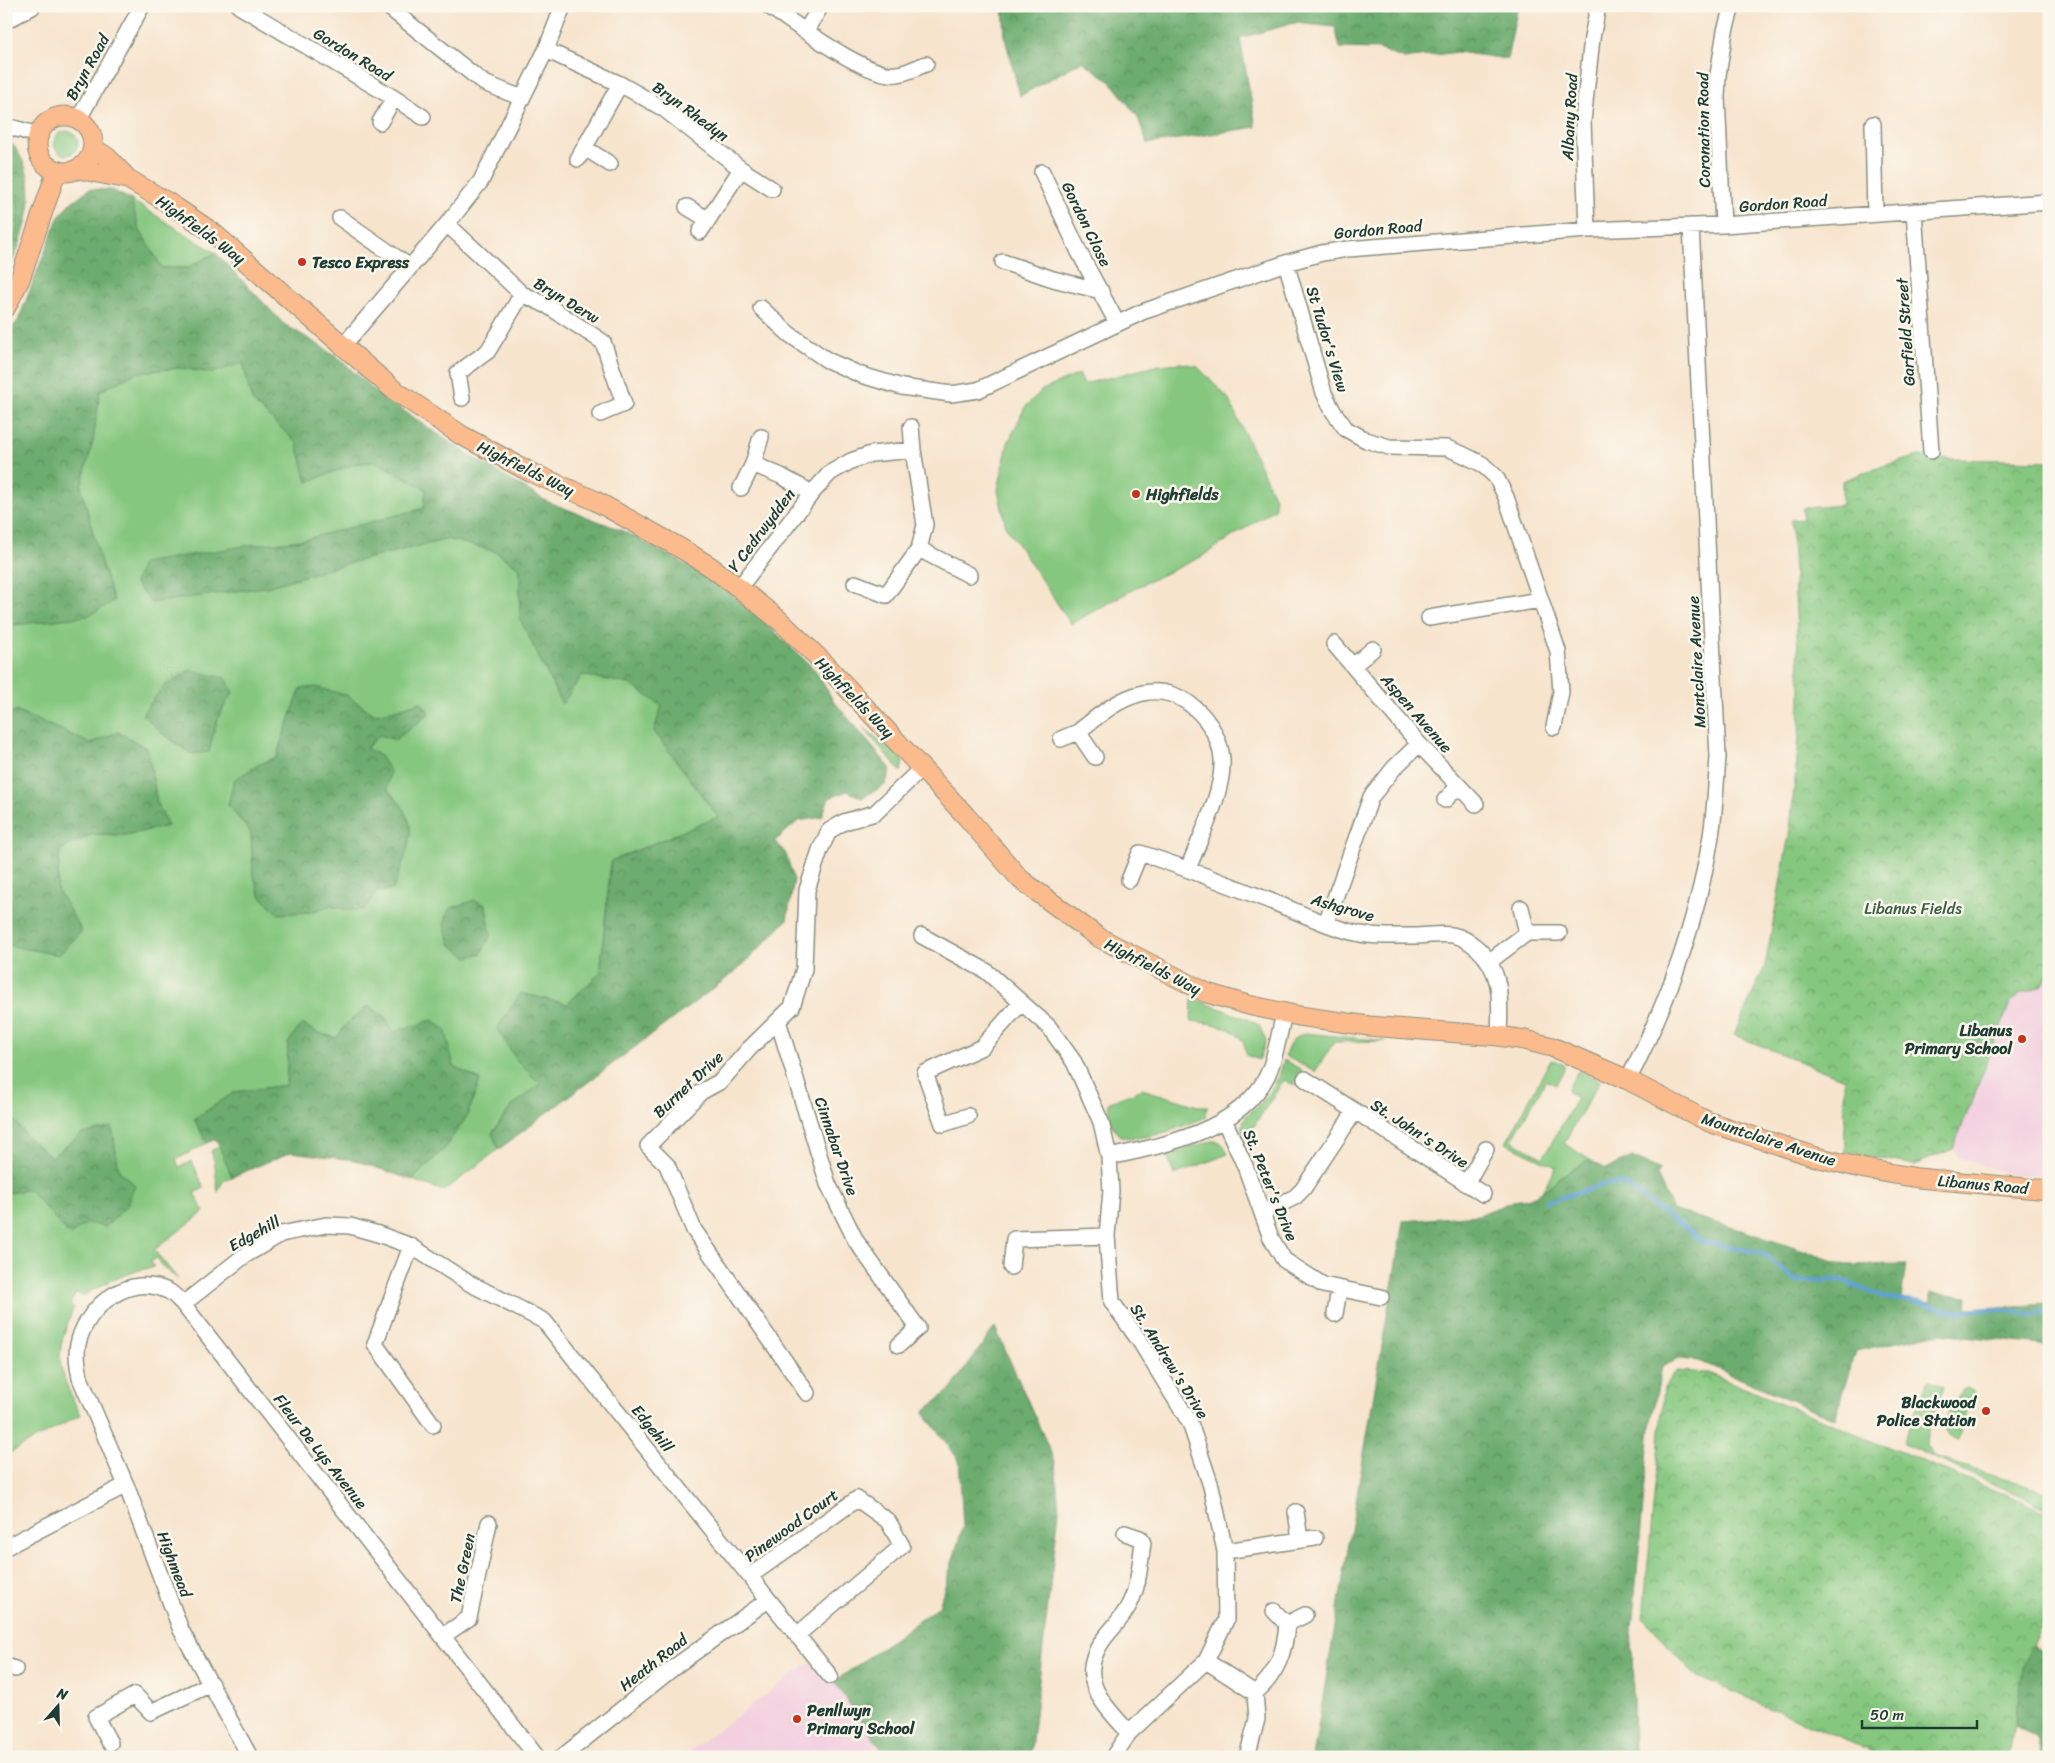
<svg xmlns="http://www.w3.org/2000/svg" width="2055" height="1763" viewBox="0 0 2055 1763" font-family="Sriracha,sans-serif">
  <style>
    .built { fill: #f3cfdf }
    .grass { fill: #85c77f; stroke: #52825a; fill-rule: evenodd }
    .forest { fill: url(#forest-crowns); stroke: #467451 }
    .park { fill: url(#park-crowns); stroke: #52825a }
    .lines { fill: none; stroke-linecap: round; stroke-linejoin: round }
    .stream { stroke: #5ea1d2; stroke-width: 4.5 }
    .minor-casing { stroke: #8b9080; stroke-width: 18 }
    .major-casing { stroke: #8b9080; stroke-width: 21 }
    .minor { stroke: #fff; stroke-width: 15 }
    .major { stroke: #fbbb8d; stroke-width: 19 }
    .poi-dot { fill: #c8321e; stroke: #fbf7ec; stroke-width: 2 }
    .labels { text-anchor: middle; stroke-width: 5; stroke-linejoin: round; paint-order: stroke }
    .street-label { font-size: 16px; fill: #1f3d34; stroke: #fbf7ec }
    .poi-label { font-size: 16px; font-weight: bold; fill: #1f3d34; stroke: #fbf7ec; text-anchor: start }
    .park-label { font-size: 16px; fill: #386047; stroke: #fbf7ec }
  </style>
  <defs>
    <pattern id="forest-crowns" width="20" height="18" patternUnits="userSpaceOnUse" patternTransform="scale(1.25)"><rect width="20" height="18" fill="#6cac6e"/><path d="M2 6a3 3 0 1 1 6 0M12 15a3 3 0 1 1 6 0" fill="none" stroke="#588d5b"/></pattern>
    <pattern id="park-crowns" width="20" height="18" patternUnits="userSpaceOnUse" patternTransform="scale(1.25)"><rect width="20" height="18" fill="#85c77f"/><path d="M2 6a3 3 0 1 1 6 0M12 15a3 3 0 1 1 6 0" fill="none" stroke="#6ca369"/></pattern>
  </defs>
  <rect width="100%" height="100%" fill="#fbf7ec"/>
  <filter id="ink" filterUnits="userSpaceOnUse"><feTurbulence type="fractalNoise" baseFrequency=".02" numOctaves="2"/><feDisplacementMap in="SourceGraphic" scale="10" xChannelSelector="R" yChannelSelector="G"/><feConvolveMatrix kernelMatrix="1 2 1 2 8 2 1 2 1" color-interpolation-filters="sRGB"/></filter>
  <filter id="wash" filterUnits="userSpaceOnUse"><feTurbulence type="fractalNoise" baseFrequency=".0096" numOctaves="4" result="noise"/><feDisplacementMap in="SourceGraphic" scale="20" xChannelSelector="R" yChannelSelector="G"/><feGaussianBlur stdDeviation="1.12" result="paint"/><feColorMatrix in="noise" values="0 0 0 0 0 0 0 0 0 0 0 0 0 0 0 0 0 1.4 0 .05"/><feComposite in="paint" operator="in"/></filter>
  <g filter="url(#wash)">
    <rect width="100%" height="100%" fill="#f7e4cd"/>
    <path class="built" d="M2049,972V1176L2010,1174L1959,1158L1953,1149L2010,1003L2020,994L2043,985Z
      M818,1659L887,1757H682L806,1665Z"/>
    <path class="grass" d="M54 143a12 12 0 1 1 24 0a12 12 0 1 1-24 0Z
      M6,164C17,183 22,212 16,234C14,240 9,246 6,251Z
      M131,200L216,253L187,268H162L139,229Z
      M243,362L252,401L297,443L307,482L357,463L377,462L426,489L424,509L302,540L244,546L266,587L349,563L448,539L494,551L520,568V619L562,704L582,675L630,684L662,706L654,731L718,817L611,861L600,973L567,1004L521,994L497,1029L518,1062L540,1084L511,1107L492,1133L499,1149L444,1191L412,1180L445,1148L467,1116L480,1080L454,1067L445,1029L394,1032L384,1016L347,1023L337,1038L318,1033L302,1024L288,1043L286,1085L235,1092L194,1119L207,1143L176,1160L179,1167L192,1161L204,1188L194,1193L204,1212L154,1250L178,1279L165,1269L157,1258L150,1261L154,1267L136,1271L110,1281L82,1296L76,1293L70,1304L74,1307C68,1323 59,1342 60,1360C62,1379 73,1398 80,1415L6,1455V1193L29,1189L70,1235L135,1185L119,1171L112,1127L52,1157L27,1137L6,1110V945L9,944L57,889L60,850L93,834L125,835L168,826L157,803L148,749L118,732L90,744L66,732L15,711L6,715V626L114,601L102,566L81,487L93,441L100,391L138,372L180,368L212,372ZM301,688L346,695L374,714L399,709L421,702L429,713L379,735L366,749L387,788L402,806L393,889L376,893L349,910L330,906L310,912L279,913L261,897L253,874L251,833L228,805L256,766L277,757L280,745ZM225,705L214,725L191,754L163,734L142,714Z
      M1181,363L1197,366L1228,398L1275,498V509L1201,557L1141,585L1071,624L1006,527L998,490L1008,443L1025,407L1042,390L1079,374L1084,384L1159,365Z
      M863,727L899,756L903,762L901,772Z
      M1192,998L1248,1019L1259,1025L1266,1041L1259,1060L1246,1055C1245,1050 1245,1044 1242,1040C1232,1025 1208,1023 1191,1021Z
      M1305,1033L1386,1041L1334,1042L1315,1072L1285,1056C1289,1043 1293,1038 1305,1033Z
      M1551,1059L1564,1065V1069L1556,1085L1546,1080L1512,1140L1543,1158L1577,1098L1567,1091L1577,1072L1580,1071L1600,1081L1564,1143L1590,1160L1563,1175L1541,1193L1556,1167L1506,1143Z
      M1284,1060L1302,1070L1294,1085L1284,1080L1245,1140C1236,1114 1253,1114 1267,1096C1276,1085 1280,1073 1284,1060Z
      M1142,1089L1198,1106H1207L1206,1117C1187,1125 1133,1148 1117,1133C1110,1127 1109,1111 1108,1103Z
      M1211,1141C1222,1140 1224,1145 1228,1154L1174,1175L1167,1155Z
      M220,1146L232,1177L223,1181L218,1192C215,1177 217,1166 211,1151Z
      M1928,1380L1943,1386L1927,1434L1926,1444L1934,1457L2049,1493V1509L1903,1444Z
      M1967,1388L1973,1390L1975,1401L1969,1399L1958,1440L1948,1436L1944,1429L1951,1404H1954L1962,1390Z"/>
    <path class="forest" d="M1003,6H1518L1507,59L1457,52L1404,59L1379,49L1340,48L1335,27L1294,23L1240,38L1256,127L1147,144L1138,117L1110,81L1082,61L1020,96L1005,38Z
      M6,139C13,143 15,147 19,154C42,191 24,239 6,275V251L16,234L18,209L14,177L6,164Z
      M89,189L113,190L131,200L139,229L162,268H187L216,253L284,324L319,345L343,362L376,392L472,457L546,501L621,530L700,572L750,608L815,670L833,700L891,769L885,785L862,798L847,791L829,798L822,817L798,821L775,841L786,854L794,880L787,920L739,969L499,1149L492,1134L511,1107L540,1084L518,1062L497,1029L521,993L567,1004L600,973L611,861L718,817L654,731L662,706L630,684L582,675L562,704L520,619V568L494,551L448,539L349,563L266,587L151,603L135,583L142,563L244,546L302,540L424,508L426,489L377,462L357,463L307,482L297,443L252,401L243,363L212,373L180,368L138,372L100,391L93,441L81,487L102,566L114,601L88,616L6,626V334L18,321L58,218L69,204Z
      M190,670L226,678L233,693C218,713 214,728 209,752L191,754L163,734L142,714L163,687Z
      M317,687L346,695L374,714L399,709L421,702L429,714L395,740L379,735L366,748L380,756L390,771L387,789C396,799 407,811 410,825C413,839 399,875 393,889L376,893L364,910H349L330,906L310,912L279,914L261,897L253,874L251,833L228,805L234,780L256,766L277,757L280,745L301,688Z
      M15,711L66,732L90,744L118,732L148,749L157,803L168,826L125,835L93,834L60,850L57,889L82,931L59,955L6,945V715Z
      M474,900L486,905L491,935L481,954L468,957L451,945L444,925L449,909Z
      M368,1006L384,1016L394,1032L432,1020L445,1029L454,1067L480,1080L467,1116L445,1148L412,1180L354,1160L291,1152L232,1177L216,1139L207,1143L194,1119L235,1092L286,1085L288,1043L302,1024L318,1033L337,1038L347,1023Z
      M6,1110L27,1137L51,1157L82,1134L112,1127L119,1171L135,1185L127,1206L106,1227L87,1223L70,1235L29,1190L6,1193Z
      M1632,1157L1659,1169L1657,1176L1673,1210L1744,1231L1846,1265L1906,1264L1901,1300L1931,1303V1293L1968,1296L1967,1309L2049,1304V1346L1940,1333L1855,1351L1835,1419L1699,1361L1680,1359L1662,1366L1650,1426L1632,1629L1634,1757H1313L1403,1221L1479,1215L1513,1201L1527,1199L1541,1193L1563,1175L1590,1160L1606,1169Z
      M995,1327L1055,1462L1059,1511L1030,1757H887L834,1682L939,1606L963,1526L959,1460L923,1412L949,1391Z
      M2032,1645L2049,1656V1757H2040L2036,1738L2014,1726L2022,1667Z"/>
    <path class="park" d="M1919,456L1951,459L2049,461V972L2043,985L2020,994L2010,1003L1953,1149L1915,1165L1845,1152L1844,1079L1734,1035L1765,966L1790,829L1799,739L1800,689L1791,520L1803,519V508L1842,505V481L1883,466Z
      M1676,1371L1708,1373L2047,1512L2049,1515V1609L2022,1667L2009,1757H1884L1694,1675L1643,1617L1664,1388Z"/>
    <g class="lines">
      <path class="stream" d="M1546,1202L1606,1184H1624L1670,1218L1686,1228L1701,1241L1762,1253L1796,1281L1842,1280L1881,1297L1918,1302L1952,1312L2002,1309L2032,1314L2049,1312"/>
    </g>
  </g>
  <g filter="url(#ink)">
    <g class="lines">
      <defs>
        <path id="minor" d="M239,6L394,98L423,117
          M387,6L484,83L522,98
          M768,6C795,23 868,79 897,74C907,73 917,67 926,64
          M6,21L32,7
          M806,30L821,6
          M546,50L620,84L664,109L741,169L772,189
          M78,120L142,6
          M380,122L394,98
          M1873,124L1875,214
          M6,126L39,135
          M585,148L610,164
          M578,159L620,84
          M1042,172L1079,252L1117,323
          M687,207L707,219
          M1914,211L1931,451
          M340,218L410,267
          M447,224L522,294L548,306L603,342L624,404L600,414
          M1723,225L1717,97L1718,75L1725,31L1732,6
          M1587,230L1583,121L1592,38L1598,6
          M700,232L741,169
          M1003,262L1053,279L1101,291
          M1286,263L1324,393L1333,411L1346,429L1366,440L1389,447L1447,448L1462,454L1482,464L1496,477L1506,497L1558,651L1561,692L1554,727
          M761,308L789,334L827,360L861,375L902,387L951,394L978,390L1142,312L1286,263L1322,253L1348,249L1587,230L1723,225L2049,202
          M342,347L447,224L481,181L546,50L563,6
          M462,398L458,373L488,351L522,294
          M911,427L913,450
          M753,464L761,437
          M741,488L753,464L781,476L812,493
          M919,549L969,575
          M739,588L812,493L830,473L851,461L871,454L913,450L925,525L919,549L886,595L855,583
          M1429,618L1540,600
          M1334,644L1419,744L1476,804
          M1353,666L1373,649
          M1061,739L1078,732
          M1095,757L1078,732C1098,716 1117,699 1143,693C1182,684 1219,723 1222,759C1224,793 1200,837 1188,869
          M1445,800L1459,786
          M1129,880L1140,853C1187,868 1232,886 1278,904C1305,915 1332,928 1360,934C1379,937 1398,936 1417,936C1443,935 1455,929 1477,948C1504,972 1500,1003 1499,1036
          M1521,908L1527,933
          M1326,923L1371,797L1394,768L1419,744
          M922,936L986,971L1049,1027L1074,1062L1101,1122L1109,1157L1111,1191L1107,1236L1112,1302L1141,1343L1190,1423L1211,1486L1225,1551L1226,1620L1206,1661L1129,1733L1113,1757
          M1490,961L1527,933H1559
          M778,1021L828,1184L856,1241L918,1328L899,1345
          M1305,1079L1355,1111
          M1628,1080C1668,1003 1697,923 1711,836C1715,810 1716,783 1718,757L1691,226
          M968,1116L943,1124L925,1073L982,1047L1021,1003
          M1224,1120L1245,1166L1271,1238L1284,1260L1323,1285L1381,1297
          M1109,1157C1163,1146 1240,1130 1267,1076C1276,1057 1279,1034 1284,1013
          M1466,1184L1486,1149
          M1262,1213L1295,1197L1303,1189L1355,1111L1483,1194
          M411,1246L375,1344L433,1425
          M1011,1267L1014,1239L1107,1236
          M183,1304L244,1256L281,1234L326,1225L350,1226L378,1234L411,1246L469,1283L544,1321L830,1676
          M1335,1314L1339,1289
          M807,1393L694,1230L667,1165L648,1146L701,1092L721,1081L749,1049L792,1007L804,969L807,890L820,850L829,831L844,822L875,813L922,768
          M1296,1512L1300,1539
          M1125,1533L1140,1538L1143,1543C1140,1562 1139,1585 1130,1603C1124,1617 1112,1628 1103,1640C1075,1679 1104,1704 1129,1733
          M6,1547L126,1485
          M1225,1551L1315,1538
          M750,1576L857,1499L888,1521L902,1546L797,1635
          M1287,1624L1305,1615
          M443,1636L469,1618L489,1523
          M1206,1661L1255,1693
          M6,1666L15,1669
          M110,1743L96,1717L135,1695L151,1712L211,1684
          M250,1757L181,1630L126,1485L80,1378C78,1366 75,1352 79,1340C89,1304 130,1273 168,1291C173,1293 178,1299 183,1304L537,1757
          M562,1757L677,1665L768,1600
          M1247,1757L1257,1719L1255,1693C1277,1674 1285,1652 1287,1624L1274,1611"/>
        <path id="major" d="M37 144a28 28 0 1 1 56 0a28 28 0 1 1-56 0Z
          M93,148L107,157L128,179L172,205L212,232L394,390L461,435L530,472L594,500L682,549L711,567L739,588L779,620L824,663L965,815L1020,879L1098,937L1207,993L1248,1005L1299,1016L1369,1026L1499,1036L1525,1040L1552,1047L1628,1080L1709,1122L1816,1157L1865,1169L1918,1178L2049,1190
          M78,169L128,179
          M6,307L20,279L57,170"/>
      </defs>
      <use href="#minor" class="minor-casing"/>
      <use href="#major" class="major-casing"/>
      <use href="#minor" class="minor"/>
      <use href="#major" class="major"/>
    </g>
  </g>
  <g class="poi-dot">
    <circle cx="302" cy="262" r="5"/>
    <circle cx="1136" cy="494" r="5"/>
    <circle cx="2022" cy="1039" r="5"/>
    <circle cx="1986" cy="1411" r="5"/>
    <circle cx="797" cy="1719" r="5"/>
  </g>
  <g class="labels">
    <g class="street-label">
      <text transform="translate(353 54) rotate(31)" y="6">Gordon Road</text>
      <text transform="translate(87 67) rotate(-61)" y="6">Bryn Road</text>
      <text transform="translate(691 111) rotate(36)" y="6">Bryn Rhedyn</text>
      <text transform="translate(1569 117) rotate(-87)" y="6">Albany Road</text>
      <text transform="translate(1703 130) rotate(-91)" y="6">Coronation Road</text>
      <text transform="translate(1783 203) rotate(-4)" y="6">Gordon Road</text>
      <text transform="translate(1087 224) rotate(64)" y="6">Gordon Close</text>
      <text transform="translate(201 229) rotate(36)" y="6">Highfields Way</text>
      <text transform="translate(1378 229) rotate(-5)" y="6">Gordon Road</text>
      <text transform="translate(567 300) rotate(31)" y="6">Bryn Derw</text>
      <text transform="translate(1905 332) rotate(-94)" y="6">Garfield Street</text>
      <text transform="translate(1328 339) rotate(73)" y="6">St Tudor's View</text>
      <text transform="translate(526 468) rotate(26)" y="6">Highfields Way</text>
      <text transform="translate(761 530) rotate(-53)" y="6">Y Cedrwydden</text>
      <text transform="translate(1696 662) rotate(-93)" y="6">Montclaire Avenue</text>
      <text transform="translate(855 697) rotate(46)" y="6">Highfields Way</text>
      <text transform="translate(1417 713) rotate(49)" y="6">Aspen Avenue</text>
      <text transform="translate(1343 907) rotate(16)" y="6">Ashgrove</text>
      <text transform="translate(1153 966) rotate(27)" y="6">Highfields Way</text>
      <text transform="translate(688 1084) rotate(-43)" y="6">Burnet Drive</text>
      <text transform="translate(1420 1133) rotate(33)" y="6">St. John's Drive</text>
      <text transform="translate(1769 1139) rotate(18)" y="6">Mountclaire Avenue</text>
      <text transform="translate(837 1146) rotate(71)" y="6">Cinnabar Drive</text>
      <text transform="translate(1983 1184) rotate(5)" y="6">Libanus Road</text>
      <text transform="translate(1271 1185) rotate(68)" y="6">St. Peter's Drive</text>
      <text transform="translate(254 1233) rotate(-29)" y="6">Edgehill</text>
      <text transform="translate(1170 1361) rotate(58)" y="6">St. Andrew's Drive</text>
      <text transform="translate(653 1428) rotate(51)" y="6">Edgehill</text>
      <text transform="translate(321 1451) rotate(52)" y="6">Fleur De Lys Avenue</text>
      <text transform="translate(791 1525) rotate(-36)" y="6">Pinewood Court</text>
      <text transform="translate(175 1564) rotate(69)" y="6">Highmead</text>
      <text transform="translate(462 1568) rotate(-78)" y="6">The Green</text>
      <text transform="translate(653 1662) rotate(-38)" y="6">Heath Road</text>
    </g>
    <g class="poi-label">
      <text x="312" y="268">Tesco Express</text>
      <text x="1146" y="500">Highfields</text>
      <text x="2012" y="1036" text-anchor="end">Libanus<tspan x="2012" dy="18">Primary School</tspan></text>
      <text x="1976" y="1408" text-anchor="end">Blackwood<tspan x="1976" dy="18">Police Station</tspan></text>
      <text x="807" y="1716">Penllwyn<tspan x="807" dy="18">Primary School</tspan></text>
    </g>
    <g class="park-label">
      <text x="1913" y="914">Libanus Fields</text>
    </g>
  </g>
  <rect width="2055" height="1763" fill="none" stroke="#fbf7ec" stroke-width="25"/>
  <g transform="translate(58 1706) rotate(20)" stroke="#fbf7ec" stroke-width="4" paint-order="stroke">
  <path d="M0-4L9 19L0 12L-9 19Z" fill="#1f3d34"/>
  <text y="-8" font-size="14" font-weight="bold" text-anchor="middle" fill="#1f3d34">N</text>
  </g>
  <path d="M1862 1720v8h115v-8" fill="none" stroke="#1f3d34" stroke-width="2.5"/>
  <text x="1870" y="1720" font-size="15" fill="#1f3d34" stroke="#fbf7ec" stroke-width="4" paint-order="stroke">50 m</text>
</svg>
